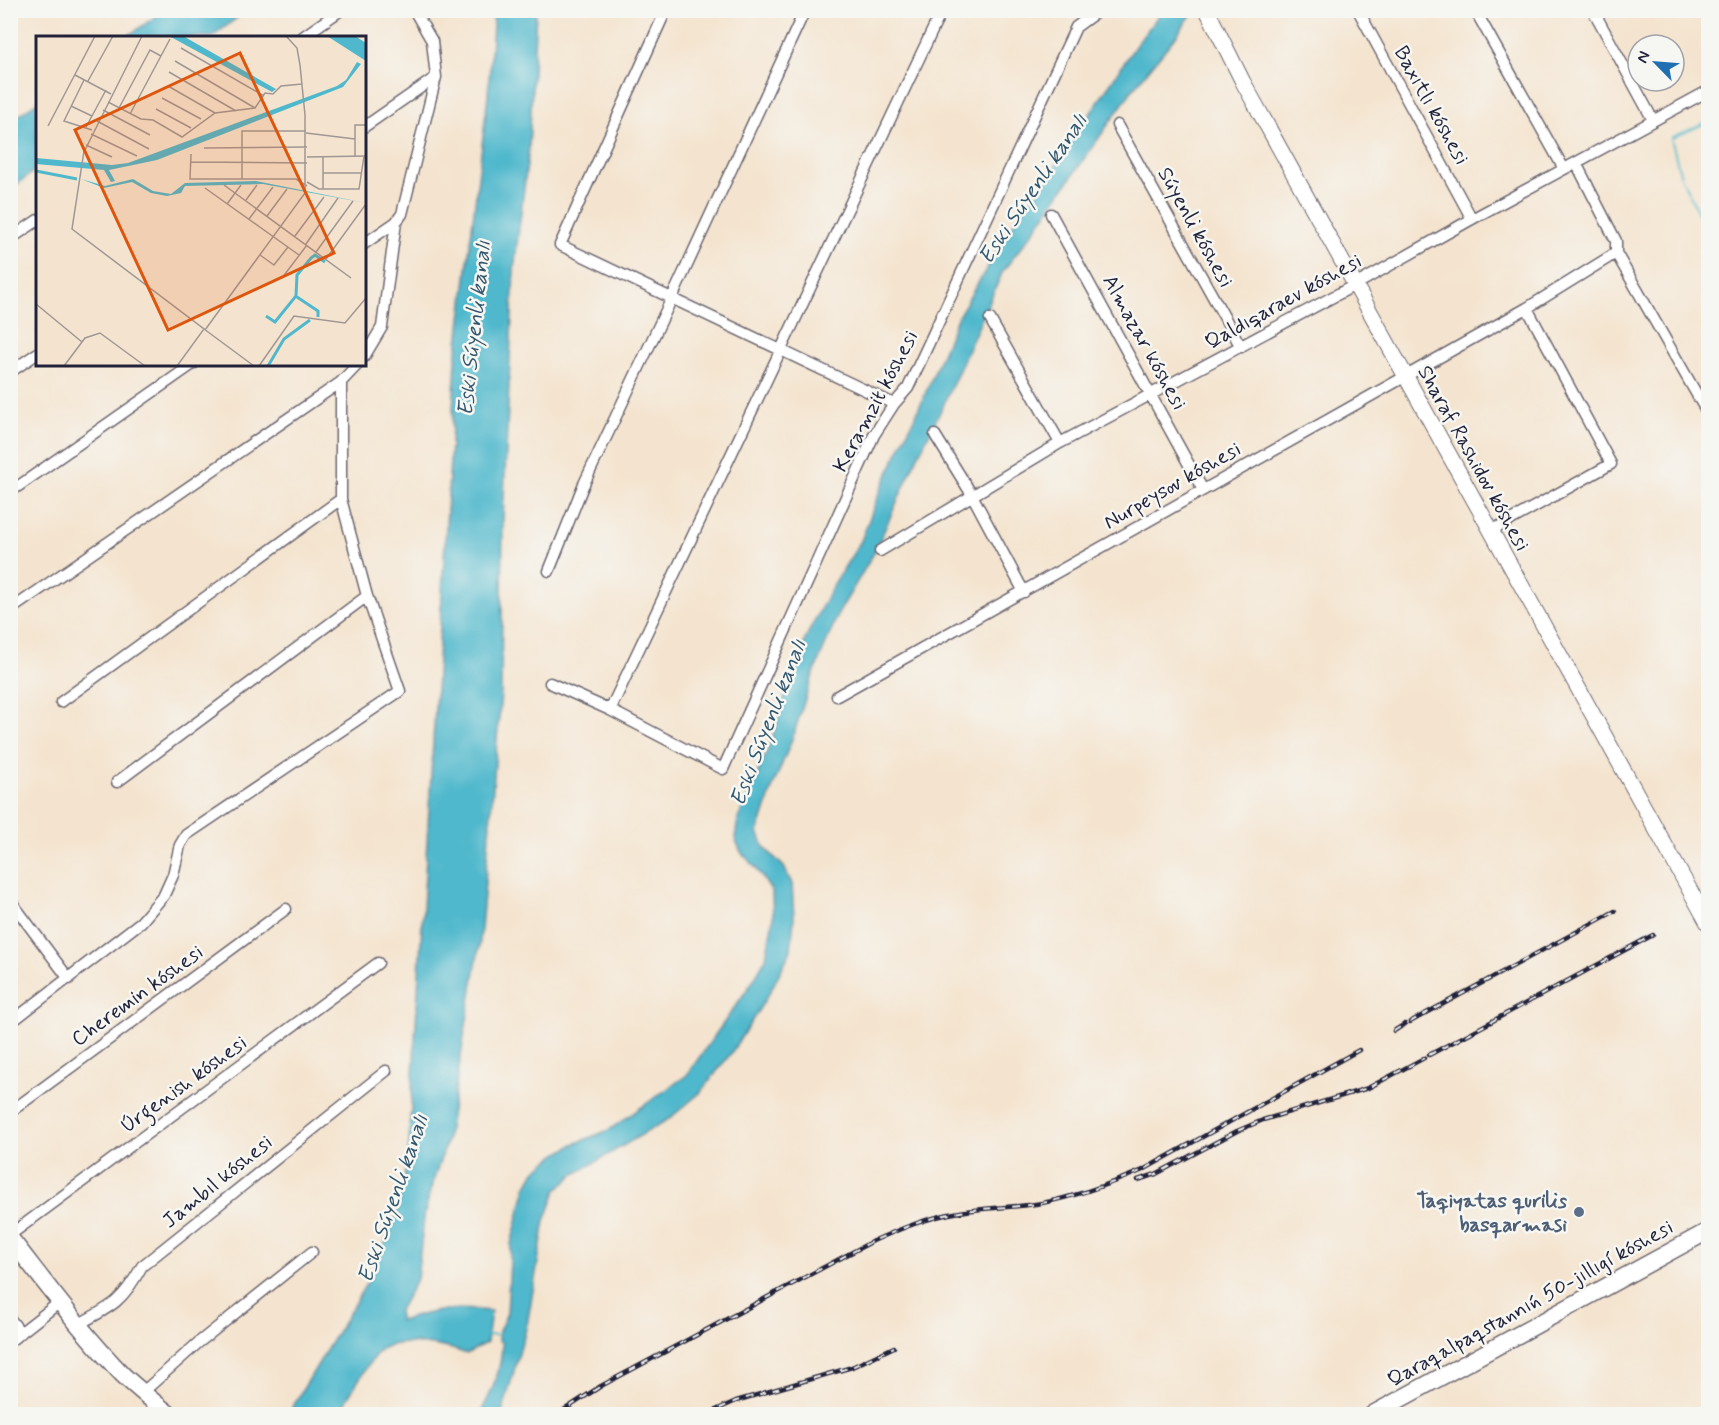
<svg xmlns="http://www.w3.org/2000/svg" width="1719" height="1425" viewBox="0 0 1719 1425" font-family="Mynerve,sans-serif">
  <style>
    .water { fill: #4fb8cc; stroke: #386d84; stroke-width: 1.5 }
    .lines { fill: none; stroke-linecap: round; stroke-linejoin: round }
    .stream { stroke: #4fb8cc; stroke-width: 2 }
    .street-casing { stroke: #6c666f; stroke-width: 13 }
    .secondary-casing { stroke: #6c666f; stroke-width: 17 }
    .primary-casing { stroke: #6c666f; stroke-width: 19 }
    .street { stroke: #fff; stroke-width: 10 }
    .secondary { stroke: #fff; stroke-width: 15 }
    .primary { stroke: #fff; stroke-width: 16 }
    .rail-casing { stroke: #22223b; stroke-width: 4.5 }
    .rail { stroke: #f6f6f2; stroke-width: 2; stroke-dasharray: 7; stroke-linecap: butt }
    .service-dot { fill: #5c6f8a; stroke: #f6f6f2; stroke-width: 2 }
    .labels { text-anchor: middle; stroke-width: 5; stroke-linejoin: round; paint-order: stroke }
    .street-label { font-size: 21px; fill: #22223b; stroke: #f6f6f2 }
    .service-label { font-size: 21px; font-weight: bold; fill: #4e5e75; stroke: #f6f6f2; text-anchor: end }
    .water-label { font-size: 22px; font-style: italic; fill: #32566e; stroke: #f6f6f2 }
    .inset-river { fill: none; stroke: #4fb8cc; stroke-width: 3 }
    .inset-road { fill: none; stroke: #a09694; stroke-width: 1.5 }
    .view { fill: #de560e; fill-opacity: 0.15; stroke: #de560e; stroke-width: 3 }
    .inset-edge { fill: none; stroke: #22223b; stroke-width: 3 }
  </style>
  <rect width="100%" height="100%" fill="#f6f6f2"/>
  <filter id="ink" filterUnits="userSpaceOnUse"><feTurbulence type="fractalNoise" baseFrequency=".0167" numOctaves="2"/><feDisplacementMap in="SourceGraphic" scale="12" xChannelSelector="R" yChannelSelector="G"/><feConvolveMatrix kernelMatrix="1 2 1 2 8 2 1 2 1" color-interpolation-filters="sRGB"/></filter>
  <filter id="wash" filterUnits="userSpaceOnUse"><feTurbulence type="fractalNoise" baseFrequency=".008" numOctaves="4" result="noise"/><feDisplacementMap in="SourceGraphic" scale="24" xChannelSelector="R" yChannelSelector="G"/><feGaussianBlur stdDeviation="1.35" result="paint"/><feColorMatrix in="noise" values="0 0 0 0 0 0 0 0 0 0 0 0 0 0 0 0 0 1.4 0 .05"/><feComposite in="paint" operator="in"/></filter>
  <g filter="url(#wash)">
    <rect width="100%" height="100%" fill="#f4e4cf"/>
    <path class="water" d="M164,11V10L246,11L212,37H126Z
      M494,11H536L529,148L514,269L503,521L501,693L480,941L447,1140L431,1188L424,1218L417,1279L398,1312L400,1321C437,1309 453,1307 491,1311L487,1342L467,1354C447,1346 401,1337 381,1349C374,1353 344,1404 338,1414H288L371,1276L397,1214L408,1156L456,360L488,95Z
      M1162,11H1194L1176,36L1133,89L1033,232L1003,271L943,406L915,462L874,553L838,614L812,678L791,742L773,786L758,832L764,847L784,867L792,884L794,919L791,950L770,992L732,1052L700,1093L669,1119L573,1175L556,1191L545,1221L527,1325L503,1410L501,1414H480C492,1392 502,1369 502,1343L498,1340L499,1331L507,1313L511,1244L526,1187L535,1171L551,1158L574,1144L609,1130L687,1075L751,984L766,958L773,919L772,892L756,868L741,852L735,838L738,819L771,742L787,690L807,635L832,587L861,541L879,493L923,399L957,318L1015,221L1046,180L1136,45Z
      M37,102V169L11,189V121Z"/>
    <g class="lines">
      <path class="stream" d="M1708,122L1671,138L1681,177L1708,233
        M486,1335H499"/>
    </g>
  </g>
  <g filter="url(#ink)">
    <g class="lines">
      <defs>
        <path id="street" d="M666,10L560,245L894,404
          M1358,10L1472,219
          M1475,10L1564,169
          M1593,10L1653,120
          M1706,10L1708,14
          M301,38L341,10
          M1117,125L1241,347
          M364,127L436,77
          M1576,163L1616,241V253L1708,414
          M1051,214L1203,490
          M10,239L38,220
          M364,244L396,222
          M990,319L1060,443
          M364,357L382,327L396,222L402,214L436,77L432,41L414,10
          M10,372L38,353
          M935,435L972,495L1024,592
          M10,492L193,364
          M1491,531L1611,464L1527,308
          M880,551L1060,443L1355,285L1472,219L1708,91
          M549,571L583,486L671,300L805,10
          M10,610L341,382
          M550,683L610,710L723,769L874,435L894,404L908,388L1076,27L1099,10
          M837,696L1527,308L1616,253
          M61,702L341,499
          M610,710L942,10
          M117,782L367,596
          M10,900L69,979
          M10,1023L141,922L164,895L173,875L180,845L186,835L400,691L367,596L341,499V382L358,364
          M10,1112L286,909
          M10,1235L378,963
          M10,1319L21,1333
          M79,1324C113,1306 123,1301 142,1266L386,1071
          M10,1341L60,1302
          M143,1392L198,1343L312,1252"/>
        <path id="secondary" d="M1207,10L1243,82L1708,923"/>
        <path id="primary" d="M10,1238C47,1285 82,1333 123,1375C138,1389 154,1402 169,1414
          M1373,1414L1708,1231"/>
      </defs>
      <use href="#street" class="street-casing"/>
      <use href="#secondary" class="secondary-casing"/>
      <use href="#primary" class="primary-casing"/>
      <use href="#street" class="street"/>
      <use href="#secondary" class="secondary"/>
      <use href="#primary" class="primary"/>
      <defs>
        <path id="rail" d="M1410,1022L1615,911
          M1394,1031L1405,1024
          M1429,1055L1653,935
          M1138,1180L1156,1174L1237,1131L1263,1120L1368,1088L1424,1058
          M558,1414L601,1386L873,1241C902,1228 929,1217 960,1212C987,1207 1015,1208 1042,1203C1078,1196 1110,1184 1143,1170L1359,1050
          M707,1414L736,1401L852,1367L894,1347"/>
      </defs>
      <use href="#rail" class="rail-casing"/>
      <use href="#rail" class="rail"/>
    </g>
  </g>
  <circle class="service-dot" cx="1579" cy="1212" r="6"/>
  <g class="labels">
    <g class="street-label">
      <text transform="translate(1432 105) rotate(61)" y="7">Baxıtlı kóshesi</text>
      <text transform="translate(1196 227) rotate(61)" y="7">Súyenli kóshesi</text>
      <text transform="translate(1283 301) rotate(-29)" y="7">Qaldıqaraev kóshesi</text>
      <text transform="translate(1145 342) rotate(61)" y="7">Almazar kóshesi</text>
      <text transform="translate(875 401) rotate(-62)" y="7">Keramzit kóshesi</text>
      <text transform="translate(1474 458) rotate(61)" y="7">Sharaf Rashidov kóshesi</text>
      <text transform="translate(1172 485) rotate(-30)" y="7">Nurpeysov kóshesi</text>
      <text transform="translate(137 995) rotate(-36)" y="7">Cheremin kóshesi</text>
      <text transform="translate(183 1084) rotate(-36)" y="7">Úrgenish kóshesi</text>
      <text transform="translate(217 1181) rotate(-39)" y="7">Jambıl kóshesi</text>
      <text transform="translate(1530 1303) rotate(-29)" y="7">Qaraqalpaqstannıń 50-jıllıǵı kóshesi</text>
    </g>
    <g class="service-label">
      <text x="1567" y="1207">Taqiyatas qurilis<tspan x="1567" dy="24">basqarmasi</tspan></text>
    </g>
    <g class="water-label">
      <text transform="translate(1032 188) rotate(-56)" y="8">Eski Súyenli kanalı</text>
      <text transform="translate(473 328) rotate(-84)" y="8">Eski Súyenli kanalı</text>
      <text transform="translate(767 722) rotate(-69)" y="8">Eski Súyenli kanalı</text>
      <text transform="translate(392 1198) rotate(-71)" y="8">Eski Súyenli kanalı</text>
    </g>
  </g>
  <g transform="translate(36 36)">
    <rect width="330" height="330" fill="#f4e4cf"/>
    <path d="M133,0H147L240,53L236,56ZM291,0H319L330,7V25ZM321,26L325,28L307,51L121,124L73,134L79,145L75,146L68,134L0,128V122L76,129L92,127L301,50L310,44ZM45,143L69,150L97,143L117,155L135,158L149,147L220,145L330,167L227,148L149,150L145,157L131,160L115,157L96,146L68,152Z" fill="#4fb8cc"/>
    <path class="inset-river" d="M0,135L41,143M261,261L282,275V281M230,280L239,286L260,260L261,239L275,222L279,219L289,226M232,330L248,303L274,284"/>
    <path class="inset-road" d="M145,12L228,60M139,25L219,72M133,36L200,75M39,39L75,58M48,44L28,85L56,94M52,45L77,0M132,50L179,77M126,62L165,83M72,66L105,83L117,84L146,101L179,77L219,72L229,57L237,58L245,50L266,48M35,70L56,80M83,72L114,14L125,20M120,73L155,92M67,74L114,99M94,78L134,3M61,85L113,113M12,90L59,0M50,91L70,54M270,97L319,103M55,98L101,120M50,109L76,121M168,112L271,111M48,115L36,193L168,293L141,330M48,116L106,0M155,118L154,143H260L271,150M319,120V89H330M271,121L330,120M287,121V153M155,126L271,127M287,137H326M206,143V95H270M271,146L283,153H323L328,120M188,149L315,242M169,152L263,219M210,164L221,149M191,168L205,149M231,180L251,153M213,183L237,151M259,200L288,161M270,208L302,162M280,216L317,165M224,219L238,229L252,211M290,223L330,168M246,242L271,209M0,268L46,306M168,293L218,330M169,294L269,157V79L264,29L261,12L250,0M28,330L49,302L64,297L109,330M223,330L258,280L309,287L330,262"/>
    <path class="view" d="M204,17L298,217L132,294L39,94Z"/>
    <rect width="330" height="330" class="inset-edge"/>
  </g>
  <rect width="1719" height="1425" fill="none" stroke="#f6f6f2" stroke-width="36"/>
  <g transform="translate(1656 63) rotate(295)"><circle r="28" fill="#f6f6f2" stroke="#a1a1a9" stroke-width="1.5"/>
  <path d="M0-4.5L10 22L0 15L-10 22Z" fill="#1f6fb2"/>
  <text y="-9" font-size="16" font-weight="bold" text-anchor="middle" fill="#22223b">N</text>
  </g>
</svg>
